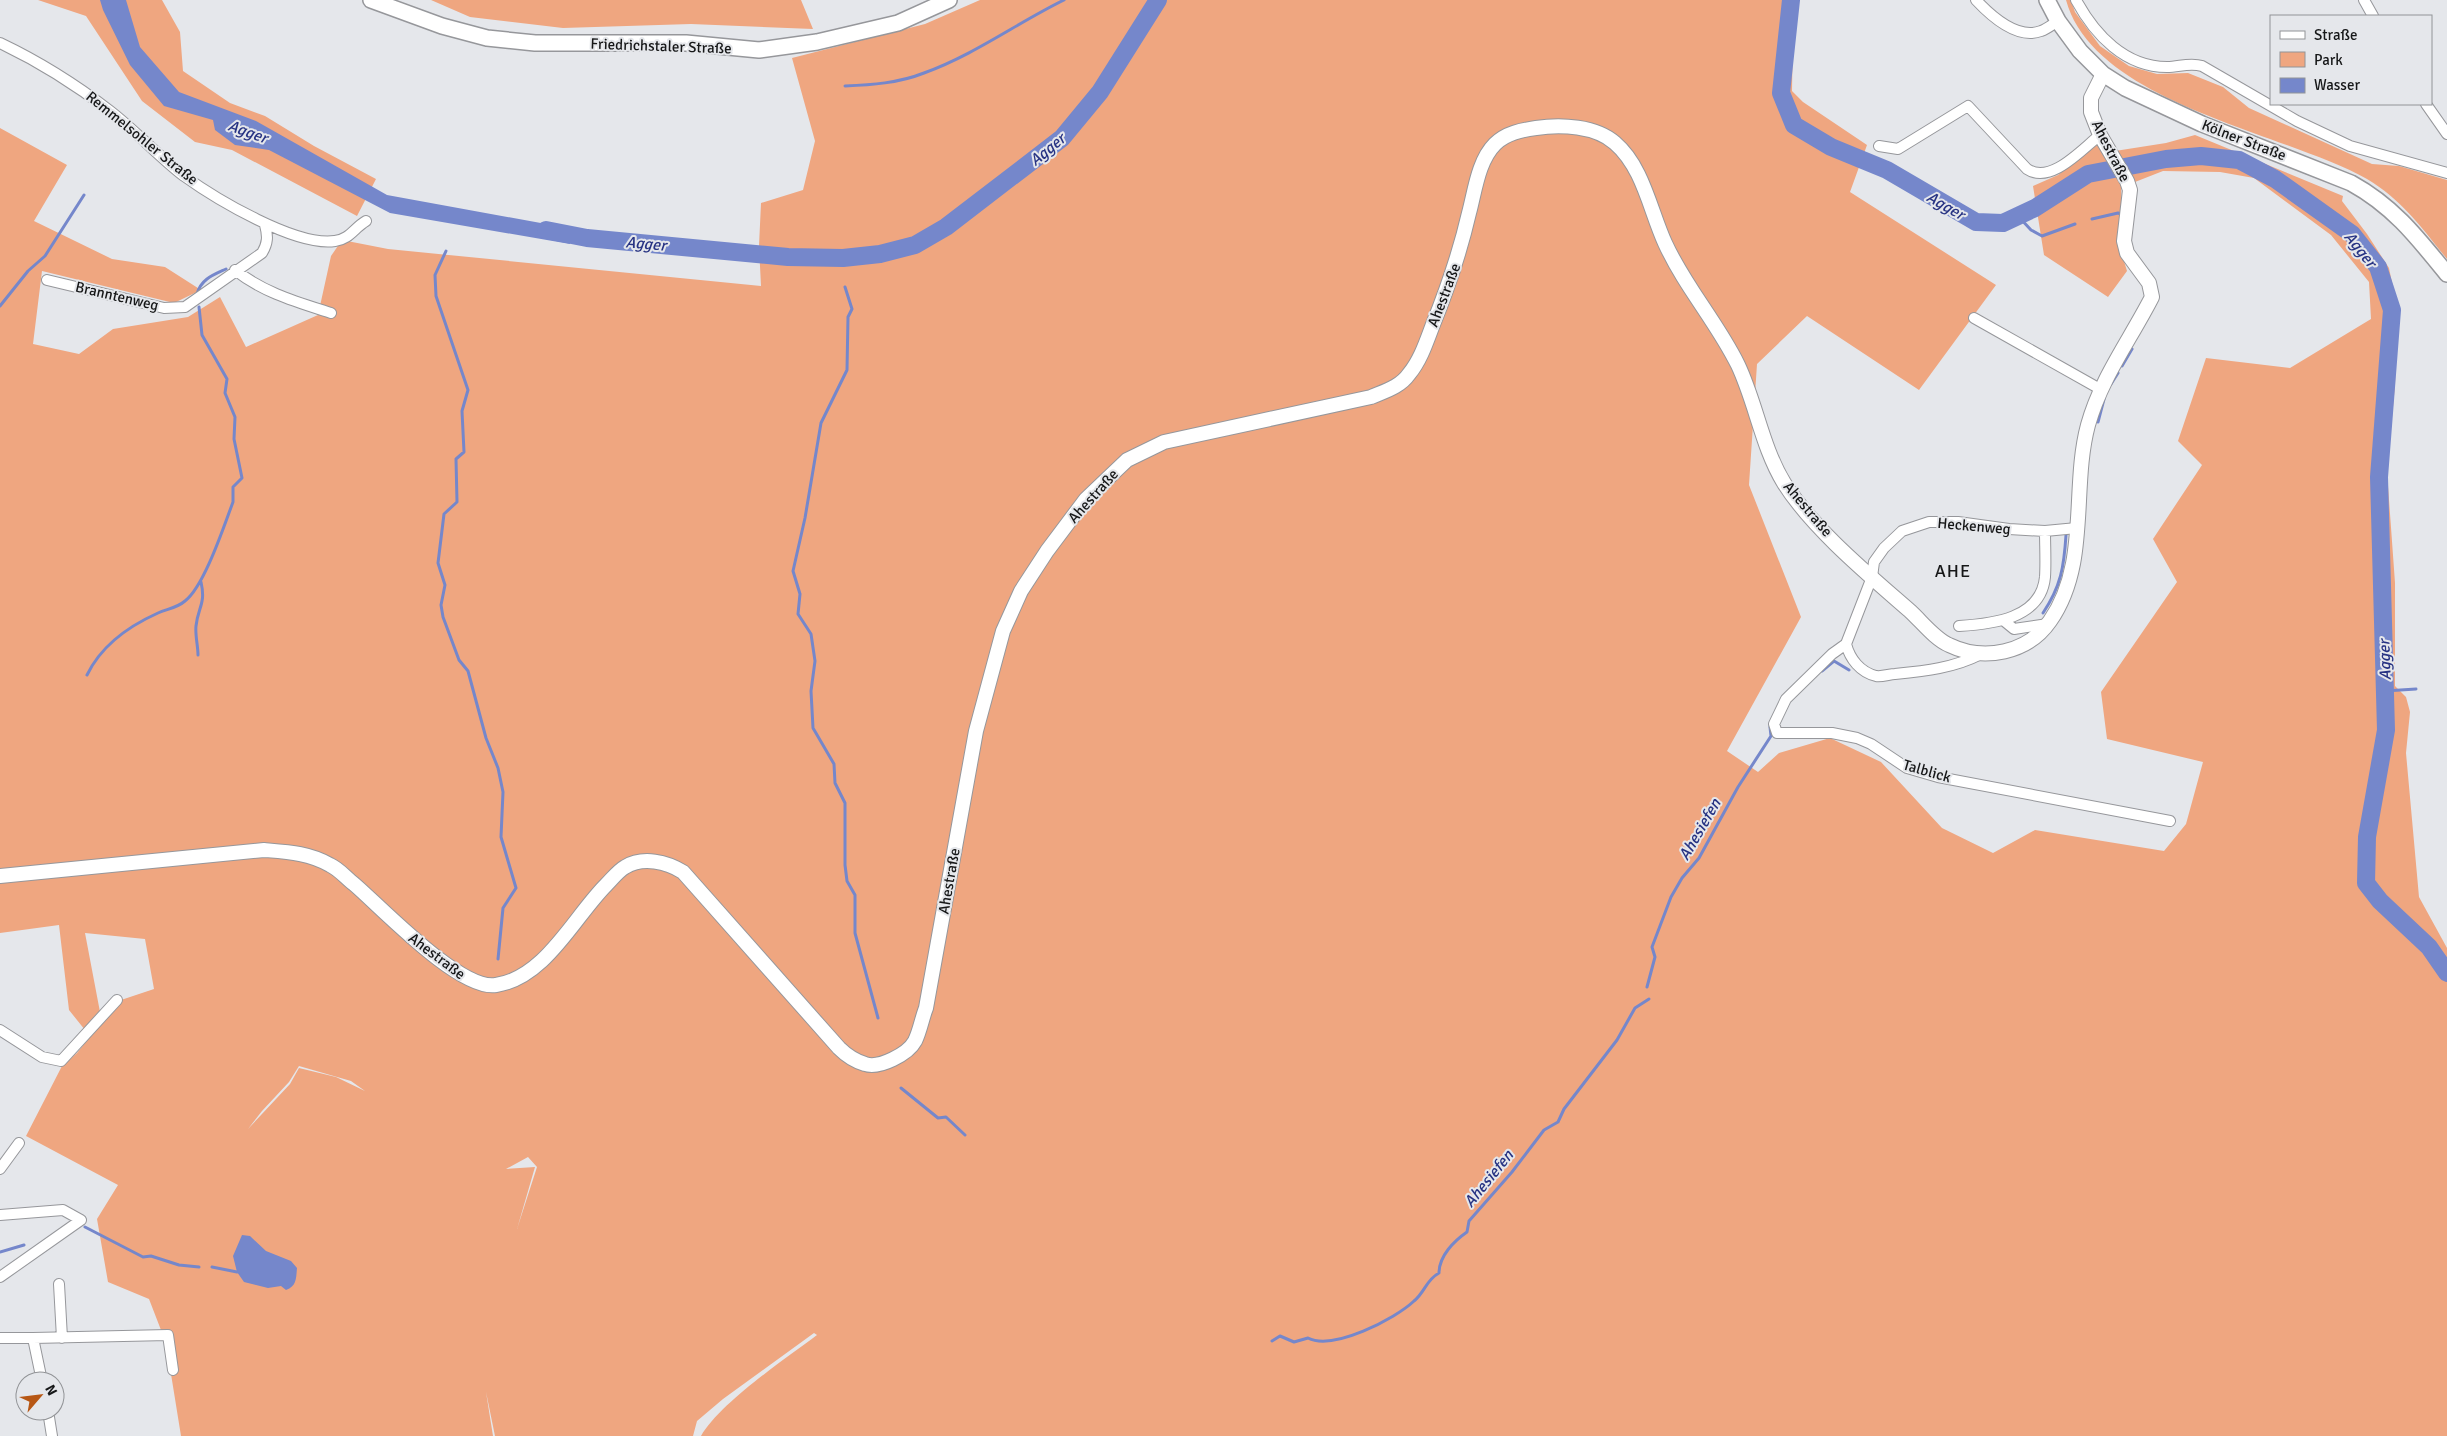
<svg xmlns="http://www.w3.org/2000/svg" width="2447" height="1436" viewBox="0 0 2447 1436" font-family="Signika,sans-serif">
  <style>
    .green { fill: #efa680; fill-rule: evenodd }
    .water { fill: #7587cb }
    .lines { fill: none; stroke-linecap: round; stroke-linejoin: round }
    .stream { stroke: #7587cb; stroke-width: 3 }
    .river { stroke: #7587cb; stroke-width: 18 }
    .street-casing { stroke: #96979b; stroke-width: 12 }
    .secondary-casing { stroke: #96979b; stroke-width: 16 }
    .primary-casing { stroke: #96979b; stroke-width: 18 }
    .street { stroke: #fff; stroke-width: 10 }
    .secondary { stroke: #fff; stroke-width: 14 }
    .primary { stroke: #fff; stroke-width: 15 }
    .labels { text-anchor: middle; stroke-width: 4; stroke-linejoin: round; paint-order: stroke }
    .street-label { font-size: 15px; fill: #161718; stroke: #e5e7eb }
    .water-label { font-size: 16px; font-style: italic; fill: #273383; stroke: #e5e7eb }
    .quarter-label { font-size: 18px; letter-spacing: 1px; fill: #161718; stroke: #e5e7eb }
  </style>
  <rect width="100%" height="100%" fill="#e5e7eb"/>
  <path class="green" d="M38,0H162L180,32L183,71L230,103L265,116L314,146L376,179L357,216L232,150L195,142L142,101L86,16Z
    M431,0H801L813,29L691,24L563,28L470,17Z
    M980,0H1798L1793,25L1792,91L1803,102L1867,145L1850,192L1996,285L1919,390L1807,316L1757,364L1749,485L1801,617L1727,751L1758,772L1779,753L1830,738L1881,762L1942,828L1993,853L2035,830L2164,851L2186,824L2203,762L2107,739L2101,692L2177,582L2153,539L2202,465L2178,441L2206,358L2290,368L2371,319L2369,282L2331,235L2254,178L2220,172L2163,171L2135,182L2115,151L2166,143L2195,135L2343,196L2342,201L2367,234L2389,268L2397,307L2395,385L2387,472L2395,583V686L2406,697L2410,712L2406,753L2419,897L2447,948V1436H701C720,1403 785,1359 817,1335L814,1333L723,1399L697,1421L693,1436H495L486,1392L493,1436H181L166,1343L149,1299L108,1282L97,1219L118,1185L26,1136L62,1066L77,1053L118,1001L154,989L145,939L85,933L100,1012L85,1030L69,1010L59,925L0,933V128L67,165L34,221L112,259L165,267L201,290L174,303L42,271L33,344L79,354L113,329L188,317L220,297L246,347L318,315L331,256L342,240L388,249L761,286L759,246L761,203L803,190L815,141L792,58L925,24ZM299,1066L351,1081L365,1091L336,1077L299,1068L290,1084L248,1129L262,1111L289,1082ZM528,1157L537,1167L517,1229L535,1167L506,1169Z
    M2066,0H2071L2075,12L2100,46L2129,66L2157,74L2188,73L2223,87L2249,108L2372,164L2399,166L2447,180V259C2422,228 2401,199 2367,179C2283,132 2094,103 2066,0Z
    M2098,144L2121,184L2122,214L2119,245L2127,271L2108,297L2044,255L2033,186L2058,175Z"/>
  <path class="water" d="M100,0H126L140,47L179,92L256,121L387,195L568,228L570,244L390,213L269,150L235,145L215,130L213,120L164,106L130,65L103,10Z
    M242,1235L250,1236L266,1251L291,1261L297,1268C296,1278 297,1286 286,1290L281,1286L268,1288L244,1282L237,1272L233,1256Z"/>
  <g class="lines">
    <path class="stream" d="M845,86C871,85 899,83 924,73C974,55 1017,23 1064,0
      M2018,216L2031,230L2042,236L2075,224
      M2092,219L2118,213L2123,215
      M446,251L435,275L436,296L468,390L462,411L464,452L456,459L457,502L444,514L438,563L445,585L441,605L443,617L459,660L468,671L486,738L498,768L503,792L501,837L516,888L503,908L498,959
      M845,287L852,309L848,317L847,370L821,423L805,518L793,571L800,594L798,614L811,634L815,661L811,691L813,728L834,764L835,783L845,803V865L847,881L855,895V933L878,1018
      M197,294C201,279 213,275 226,269
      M0,306L28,271L45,256L84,195
      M2122,366L2132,349
      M2111,384L2118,373
      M2098,422L2104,399
      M2043,613C2061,586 2064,567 2066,535
      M198,655C198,646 195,635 196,626C198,607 206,604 201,582
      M1822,671L1834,661L1849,670
      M87,675C101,646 129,626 158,613C167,609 177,608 185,601C204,587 224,526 233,502V487L242,478L234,439L235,417L225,393L227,379L202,335L199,307
      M2385,691L2416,689
      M1647,987L1655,957L1652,947L1671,897L1682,878L1699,858L1738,787L1771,736L1770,727
      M901,1088L938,1118L946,1117L965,1135
      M85,1227L143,1257L151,1256L179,1265L199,1267
      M0,1252L24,1245
      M212,1267L237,1272
      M1272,1341L1280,1336L1294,1342L1308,1338C1333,1351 1395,1319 1414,1301C1425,1292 1426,1280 1439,1273C1439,1256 1454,1241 1467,1232L1469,1221L1512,1172L1544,1130L1558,1122L1564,1109L1617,1040L1635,1008L1649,999"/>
    <path class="river" d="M1791,0L1781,93L1794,125L1831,147L1887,170L1976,222L2003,223L2035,208L2088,174L2166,159L2201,156L2239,160L2275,179L2352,234L2378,267L2392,310L2379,477L2386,730L2367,837L2366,883L2380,901L2429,947L2447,973
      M546,230L587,238L788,257L843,258L880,254L915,245L946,227L1062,138L1100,92L1158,0"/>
    <defs>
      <path id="street" d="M1976,0C1991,16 2017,40 2041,31C2047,29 2053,24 2058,21
        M2076,0C2095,35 2125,67 2167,67C2179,67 2190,62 2202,66L2297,121L2350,146L2447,173
        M2364,0L2373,16
        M0,43C40,62 75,84 110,111C136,131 158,156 184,176C216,199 296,247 335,241C350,239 354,228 366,221
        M2426,104L2447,134
        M1879,146L1898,149L1968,106L2027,169C2051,185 2082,149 2100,135
        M235,270C264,293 297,302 331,313
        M47,280L164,308L185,307L262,253C268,243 268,236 265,225
        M1974,318L2100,389
        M2077,528L2045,531L2009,529L1958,522H1929L1902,531L1884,548L1874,562L1872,577L1846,644L1832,654L1786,699L1774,724L1777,733H1832L1857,738L1871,744L1907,768L1938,777L2170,821
        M2003,620L2014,629L2048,624
        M1959,626C1992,624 2041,619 2045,577C2046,562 2045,546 2045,531
        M1846,644C1850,659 1860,672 1876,676C1882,677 1890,674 1895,674C1925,671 1954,668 1981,654
        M0,1030L42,1057L61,1061L117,1000
        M0,1169L19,1143
        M0,1215L63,1210L81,1220L0,1277
        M59,1284L62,1338
        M0,1338H33L42,1381
        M33,1338L168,1335L173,1370
        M48,1411L52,1436"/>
      <path id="secondary" d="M0,876L264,850C288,852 309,853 330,865C339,869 346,878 354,884C382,908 460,991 496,985C545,978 574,917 606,885C612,879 618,871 625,867C643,856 667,862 683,872L839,1048C846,1055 855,1061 865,1064C879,1069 908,1054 915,1041C920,1031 922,1018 926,1008L976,731L1003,631L1021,591L1047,551L1086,499L1127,460L1164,442L1371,397C1385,391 1400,387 1409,374C1420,361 1426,343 1432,327C1447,290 1460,252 1469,213C1475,191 1478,161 1495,144C1506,133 1522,130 1536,128C1561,124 1596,126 1615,143C1643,167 1650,210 1665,243C1685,287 1717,322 1738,365C1756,403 1762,447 1784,483C1812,528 1870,576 1910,611C1922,622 1935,639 1949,645C1984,662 2028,653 2050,621C2090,564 2071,488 2088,425C2101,378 2130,340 2152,297L2149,283L2127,253L2124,241L2130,190L2127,181L2100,135L2091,112V98L2103,74"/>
      <path id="primary" d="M371,0L442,26L487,38L535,43H686L759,50L817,42L898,23L949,0
        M2047,0L2058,21L2080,51L2103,74L2125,88L2202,124L2351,183C2393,206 2417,237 2447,274"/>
    </defs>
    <use href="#street" class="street-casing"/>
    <use href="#secondary" class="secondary-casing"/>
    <use href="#primary" class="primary-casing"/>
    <use href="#street" class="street"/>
    <use href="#secondary" class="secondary"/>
    <use href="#primary" class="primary"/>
  </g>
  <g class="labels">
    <g class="street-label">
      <text transform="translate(661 46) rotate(2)" y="5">Friedrichstaler Straße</text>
      <text transform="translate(142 138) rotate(39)" y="5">Remmelsohler Straße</text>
      <text transform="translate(2244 140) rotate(21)" y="5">Kölner Straße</text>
      <text transform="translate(2111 151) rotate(63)" y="5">Ahestraße</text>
      <text transform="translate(1444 295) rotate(-69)" y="5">Ahestraße</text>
      <text transform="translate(117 296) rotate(13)" y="5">Branntenweg</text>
      <text transform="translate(1093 496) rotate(-48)" y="5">Ahestraße</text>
      <text transform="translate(1808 509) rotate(50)" y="5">Ahestraße</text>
      <text transform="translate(1974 526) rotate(5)" y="5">Heckenweg</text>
      <text transform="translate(1927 771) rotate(16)" y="5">Talblick</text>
      <text transform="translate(949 881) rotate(-80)" y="5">Ahestraße</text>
      <text transform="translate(437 956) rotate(37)" y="5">Ahestraße</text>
    </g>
    <g class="water-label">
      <text transform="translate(248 131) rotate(20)" y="6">Agger</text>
      <text transform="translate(1047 149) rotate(-40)" y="6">Agger</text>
      <text transform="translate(1946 205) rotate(30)" y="6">Agger</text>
      <text transform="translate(646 243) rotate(5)" y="6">Agger</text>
      <text transform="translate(2361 249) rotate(51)" y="6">Agger</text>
      <text transform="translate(2384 660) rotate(-92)" y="6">Agger</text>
      <text transform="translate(1699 829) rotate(-60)" y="6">Ahesiefen</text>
      <text transform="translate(1488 1178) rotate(-51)" y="6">Ahesiefen</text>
    </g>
    <g class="quarter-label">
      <text x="1953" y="577">AHE</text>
    </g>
  </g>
  <rect x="2270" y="15" width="162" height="90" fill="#e5e7eb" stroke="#929497"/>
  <rect x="2280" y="31" width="25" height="8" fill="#ffffff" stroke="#929497"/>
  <text x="2314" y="40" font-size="15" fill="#161718">Straße</text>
  <rect x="2280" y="52" width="25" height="15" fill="#efa680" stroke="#929497"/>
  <text x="2314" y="65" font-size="15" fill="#161718">Park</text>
  <rect x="2280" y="78" width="25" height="15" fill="#7587cb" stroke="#929497"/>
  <text x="2314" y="90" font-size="15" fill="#161718">Wasser</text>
  <g transform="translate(40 1396) rotate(62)"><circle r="24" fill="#e5e7eb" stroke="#929497"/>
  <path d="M0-4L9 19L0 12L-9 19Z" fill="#b75714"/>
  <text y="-8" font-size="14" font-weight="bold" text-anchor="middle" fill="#161718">N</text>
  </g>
</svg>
